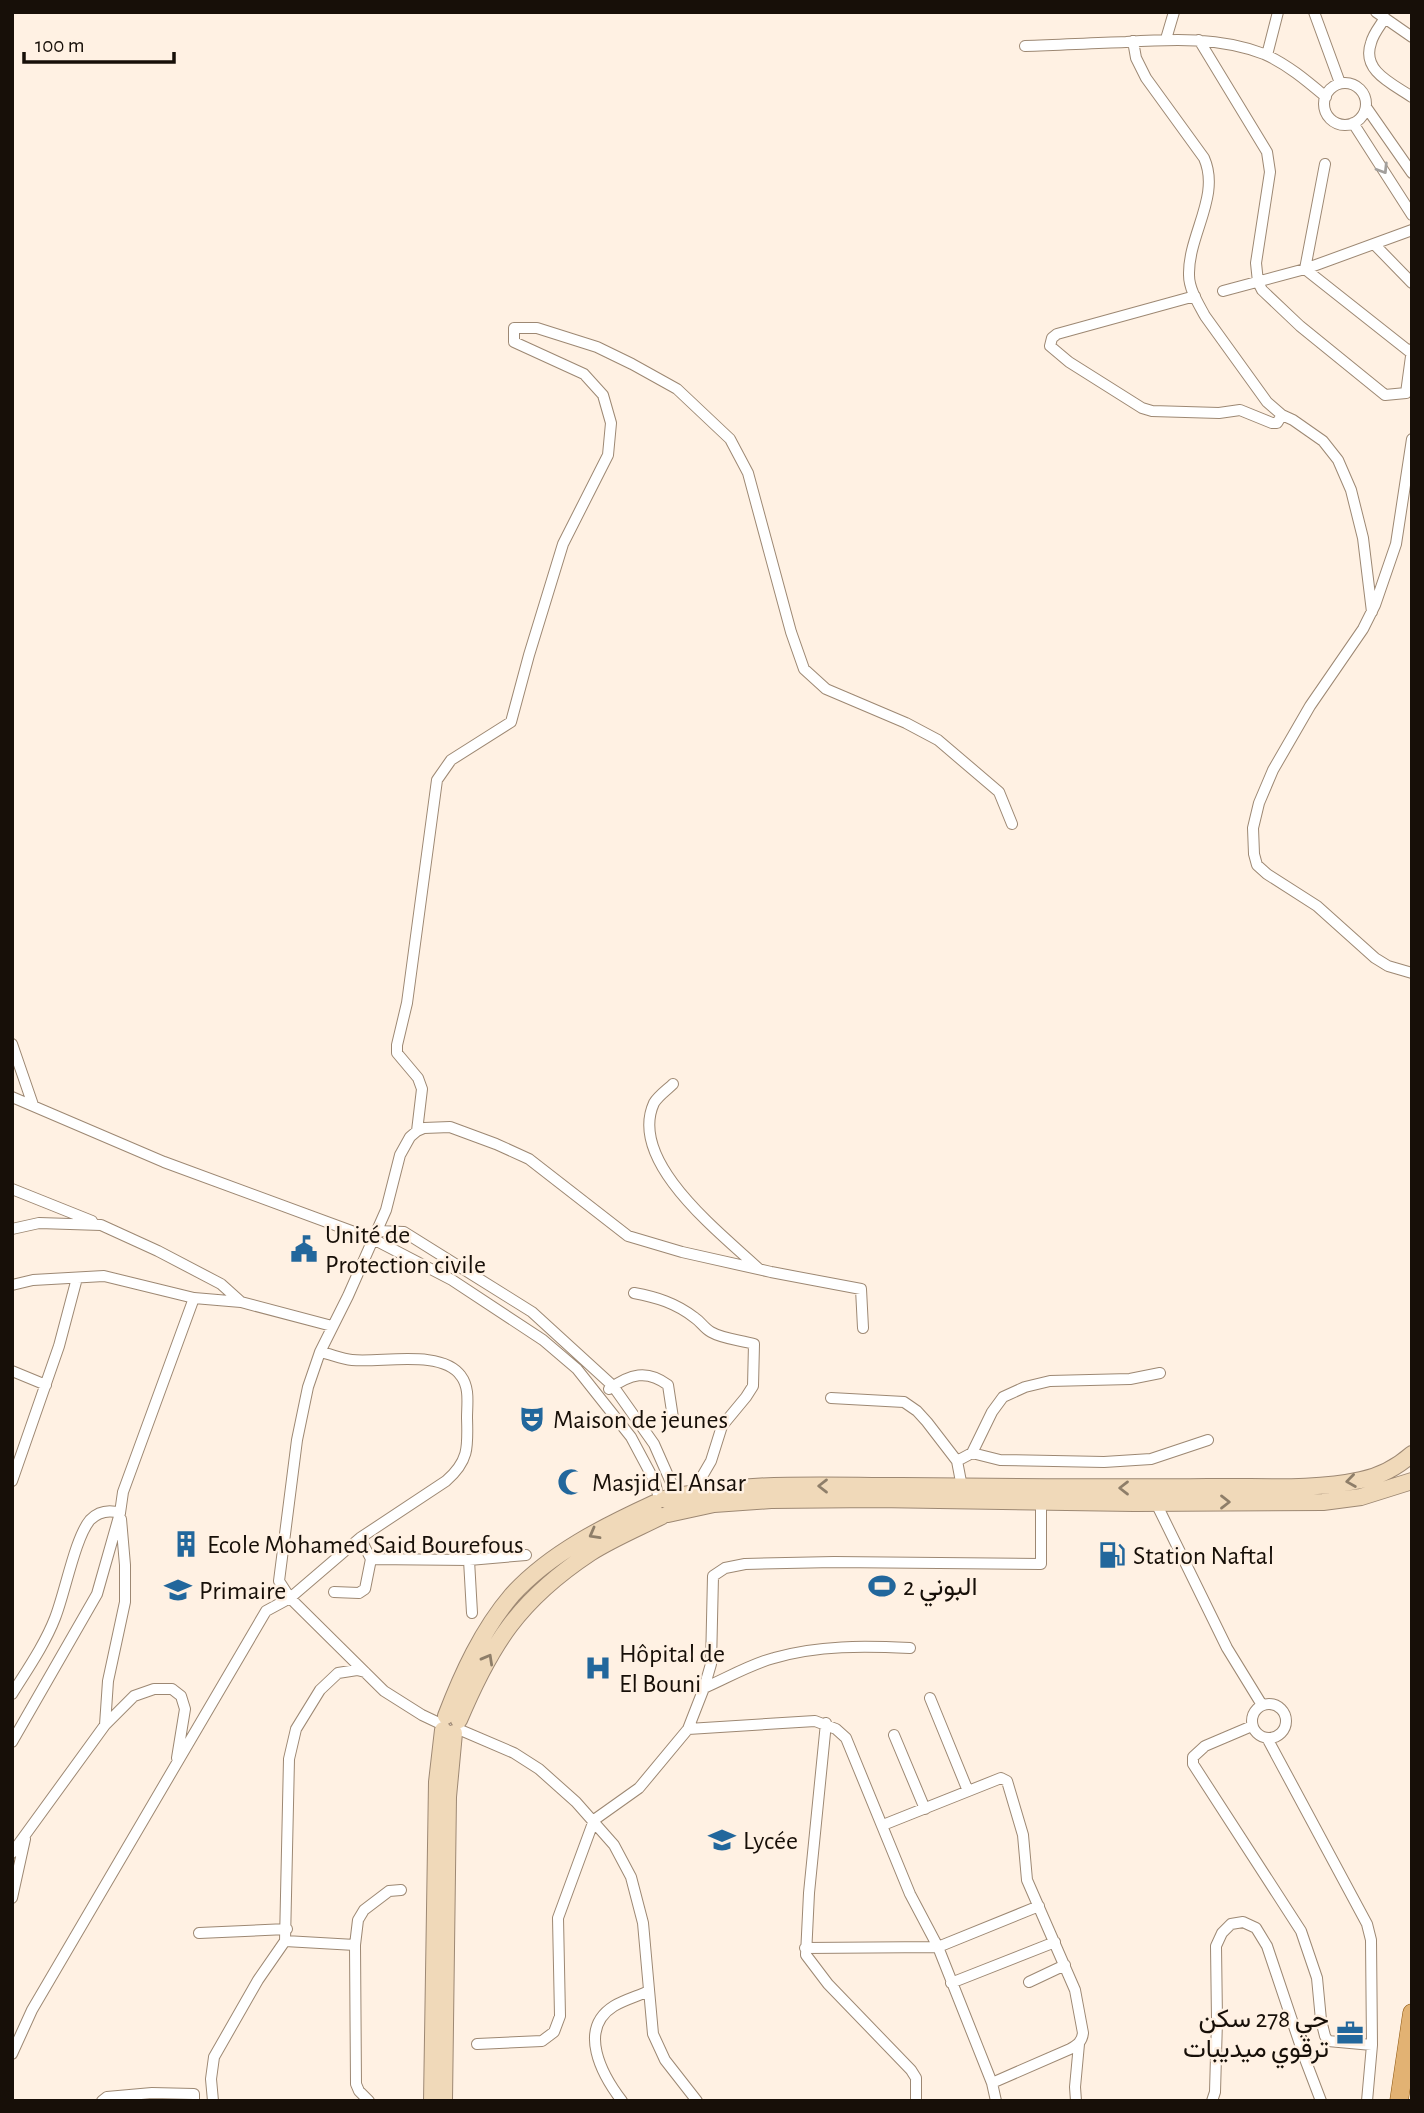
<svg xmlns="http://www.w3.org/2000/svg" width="1424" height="2113" viewBox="0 0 1424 2113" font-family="'Alegreya Sans',Vazirmatn,sans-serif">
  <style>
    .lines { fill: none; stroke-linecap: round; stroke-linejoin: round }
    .minor-casing { stroke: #9d8873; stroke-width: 12 }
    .secondary-casing { stroke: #9d8873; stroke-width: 18 }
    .primary-casing { stroke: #8e5811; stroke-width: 19 }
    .minor { stroke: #fff; stroke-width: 10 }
    .secondary { stroke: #f0d9b9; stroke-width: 16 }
    .primary { stroke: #e2b273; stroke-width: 18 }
    .oneway { stroke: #a29f9c }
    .oneway2 { stroke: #8e7e69 }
    .labels { text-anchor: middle; stroke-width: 5; stroke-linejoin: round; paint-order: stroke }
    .poi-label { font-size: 26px; fill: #170f08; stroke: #fff1e3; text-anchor: start }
  </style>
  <rect width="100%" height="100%" fill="#fff1e3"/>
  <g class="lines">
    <defs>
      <path id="minor" d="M1314,12L1340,83
        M1376,12L1412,37
        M1385,18C1380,26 1373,34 1371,43C1361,71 1393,84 1412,97
        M1166,39L1174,12
        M1199,40L1267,152L1270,172L1256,263L1258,282L1262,290L1300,326L1385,395L1406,393L1412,349
        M1133,41L1136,58L1146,78L1204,158C1221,196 1188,235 1189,275C1189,289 1198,303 1205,316L1267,402L1282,415L1293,420L1323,441L1338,460L1351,490L1363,538L1372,612
        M1025,46C1059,45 1092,43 1126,42C1173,39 1220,37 1264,54C1287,64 1307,81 1326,97
        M1267,55L1278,12
        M1324 104a21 21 0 1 1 42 0a21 21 0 1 1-42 0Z
        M1366,107L1412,173
        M1353,123L1412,215
        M1325,164L1305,269L1410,352
        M1374,244L1412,283
        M1223,291L1305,269L1412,230
        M1195,296L1057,334L1052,338L1050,346L1069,362L1142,408L1152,411L1219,413L1240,410L1272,423H1277L1282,415
        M1412,439L1396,544L1375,605L1363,629L1310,706L1273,770L1259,803L1253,828L1254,854L1257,865L1267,874L1317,906L1375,958L1388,966L1412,973
        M12,1044L33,1105
        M673,1084C668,1089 658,1096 654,1103C627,1162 722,1234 759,1269
        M12,1097L164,1162L373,1239L452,1280L543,1340L577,1369L631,1437L655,1482L659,1499
        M417,1131L422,1089L418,1078L397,1053V1045L407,1003L437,780L451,760L511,722L529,655L563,544L608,455L611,423L603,395L584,374L514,342V328H537L597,347L632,364L677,389L730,439L748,473L791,632L804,669L826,689L906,723L938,740L999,792L1012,824
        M12,1189L92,1221
        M12,1229L39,1223L101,1225L158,1251L221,1284L241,1302L332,1326
        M378,1231L404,1232L532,1312L613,1386L654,1444L677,1496
        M12,1285L33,1280L104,1276L194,1298L123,1492L120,1513L97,1594L12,1742
        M634,1293C656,1297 676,1303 695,1318C701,1322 704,1328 711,1332C723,1339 740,1340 754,1344L753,1386L746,1397L722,1426L711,1461L693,1492
        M194,1298L241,1302
        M320,1352C331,1354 341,1359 352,1360C382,1363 442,1349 461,1376C470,1388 467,1404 467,1418C468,1447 469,1461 446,1481L360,1538L290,1598L279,1581L297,1440L308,1387L320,1352L348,1296L386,1210L400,1155L410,1137L417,1131L424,1128L450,1127L496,1144L529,1159L628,1236L682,1252L771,1272L861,1289L863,1328
        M12,1371L46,1385
        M609,1389C630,1374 647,1369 668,1385L673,1418
        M831,1398L904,1402L917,1411L927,1422L957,1461L962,1487
        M972,1453L1000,1460L1104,1462L1151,1459L1208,1440
        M957,1461L972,1453L992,1412L1003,1397L1025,1387L1050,1381L1130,1379L1160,1373
        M12,1481L59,1346L77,1278
        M1156,1503L1227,1648L1262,1705
        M360,1538L371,1559L469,1560L526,1555
        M469,1560L472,1613
        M334,1592L359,1593L365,1589L371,1559
        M704,1688C727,1678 751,1664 774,1658C819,1645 864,1646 910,1648
        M12,1694C27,1670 45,1644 55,1618C65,1593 75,1538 90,1520C99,1511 110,1510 120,1513
        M930,1698L968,1791
        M1252 1721a17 17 0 1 1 34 0a17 17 0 1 1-34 0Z
        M826,1723L809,1893L806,1955L828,1984L911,2070L916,2078V2101
        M105,1725L134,1696L154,1689H172L181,1696L185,1709L177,1758
        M1252,1726L1205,1746L1193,1757V1764L1301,1931L1317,1978L1321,2020L1325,2036L1328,2041L1372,2045
        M458,1729L514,1753L539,1769L576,1802L614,1845L631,1877L643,1923L653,2034L665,2060L697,2101
        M688,1729L704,1688L711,1664L713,1576L725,1568L745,1564L834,1562L1041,1564V1500
        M894,1735L925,1809
        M1267,1738L1367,1924L1371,1940L1372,2045L1367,2101
        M883,1825L1001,1778L1007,1781L1023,1835L1027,1880L1075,1990L1083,2033C1082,2042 1077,2045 1070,2049L992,2083
        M12,1853L105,1725L108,1681L125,1602V1565L121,1519
        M12,1898L25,1839
        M199,1933L287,1929
        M285,1941L355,1945L356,2084L359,2091L369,2101
        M355,1945L358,1920L364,1910L389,1891L401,1890
        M805,1948L938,1947L1039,1906
        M1029,1982L1065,1965
        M951,1983L1055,1942
        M477,2044L542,2041L554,2032L560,2016L558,1918L594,1820L639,1788L688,1729L815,1721L836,1729L846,1738L910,1894L938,1947L992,2083L996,2101
        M12,2054L32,2010L266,1611L290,1598L384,1691L422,1715L441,1724
        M102,2101L107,2097L152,2093L194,2094V2101
        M213,2101L211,2079L214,2057L258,1980L285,1941L289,1759L296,1729L320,1690L338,1673L357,1670L365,1672
        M622,2101C602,2075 577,2029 614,2006C624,2000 638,1996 649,1991
        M1076,2101L1075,2087L1079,2044
        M1212,2101L1215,2092L1217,2020L1216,1946L1222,1933L1231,1924L1243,1922L1256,1928L1267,1946L1305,2059L1321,2101"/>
      <path id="secondary" d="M664,1499C742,1481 822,1486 901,1486C1003,1487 1105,1488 1208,1487C1258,1486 1311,1491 1361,1480C1381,1476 1396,1468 1412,1454
        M668,1514L714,1504L771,1500L876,1499L1134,1503L1323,1502L1361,1497L1412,1481
        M446,1716C462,1674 482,1630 512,1595C550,1553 605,1526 655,1503
        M459,1720C491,1644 519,1600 590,1553C612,1539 638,1528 662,1516
        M432,2101L437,1782L443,1730
        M444,2101L448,1797L454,1733"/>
      <path id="primary" d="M1399,2101L1412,2013"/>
    </defs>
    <use href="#minor" class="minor-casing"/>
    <use href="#secondary" class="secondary-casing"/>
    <use href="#primary" class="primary-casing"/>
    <use href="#minor" class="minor"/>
    <use href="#secondary" class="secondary"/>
    <use href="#primary" class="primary"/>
  </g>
  <defs><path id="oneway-chevron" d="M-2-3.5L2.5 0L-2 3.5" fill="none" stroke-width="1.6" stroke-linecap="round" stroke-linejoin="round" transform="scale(1.75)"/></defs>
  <use class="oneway" href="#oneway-chevron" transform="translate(1383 169) rotate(58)"/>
  <g class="oneway2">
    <use href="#oneway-chevron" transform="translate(1351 1481) rotate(172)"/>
    <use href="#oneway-chevron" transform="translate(823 1486) rotate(-180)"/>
    <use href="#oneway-chevron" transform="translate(1124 1488) rotate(-180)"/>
    <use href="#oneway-chevron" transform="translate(1225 1502)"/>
    <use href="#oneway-chevron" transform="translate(594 1534) rotate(151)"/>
    <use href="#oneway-chevron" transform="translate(488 1659) rotate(-61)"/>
  </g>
  <defs>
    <symbol id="civic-bare" viewBox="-9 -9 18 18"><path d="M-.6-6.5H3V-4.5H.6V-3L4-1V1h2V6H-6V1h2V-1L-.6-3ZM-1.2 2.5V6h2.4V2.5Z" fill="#22679c" stroke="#fff1e3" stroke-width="2.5" paint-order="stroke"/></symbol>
    <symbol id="theatre-bare" viewBox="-9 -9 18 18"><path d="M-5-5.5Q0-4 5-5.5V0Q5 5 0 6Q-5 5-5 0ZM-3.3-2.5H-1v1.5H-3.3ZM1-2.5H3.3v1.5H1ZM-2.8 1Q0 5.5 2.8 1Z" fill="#22679c" stroke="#fff1e3" stroke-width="2.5" paint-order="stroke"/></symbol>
    <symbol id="mosque-bare" viewBox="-9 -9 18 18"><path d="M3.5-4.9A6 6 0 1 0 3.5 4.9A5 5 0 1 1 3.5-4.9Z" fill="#22679c" stroke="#fff1e3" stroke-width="2.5" paint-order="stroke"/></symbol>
    <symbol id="building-bare" viewBox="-9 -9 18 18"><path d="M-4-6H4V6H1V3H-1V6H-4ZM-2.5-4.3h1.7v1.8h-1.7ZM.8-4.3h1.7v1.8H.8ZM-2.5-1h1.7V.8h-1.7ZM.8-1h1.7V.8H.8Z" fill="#22679c" stroke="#fff1e3" stroke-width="2.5" paint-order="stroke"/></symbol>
    <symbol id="fuel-bare" viewBox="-9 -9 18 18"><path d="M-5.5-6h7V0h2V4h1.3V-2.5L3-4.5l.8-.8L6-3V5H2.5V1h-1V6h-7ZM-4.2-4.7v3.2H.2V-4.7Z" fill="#22679c" stroke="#fff1e3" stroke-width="2.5" paint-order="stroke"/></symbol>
    <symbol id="stadium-bare" viewBox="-9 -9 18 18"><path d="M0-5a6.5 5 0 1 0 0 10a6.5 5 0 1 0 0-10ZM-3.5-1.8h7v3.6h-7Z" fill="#22679c" stroke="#fff1e3" stroke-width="2.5" paint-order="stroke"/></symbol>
    <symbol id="school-bare" viewBox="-9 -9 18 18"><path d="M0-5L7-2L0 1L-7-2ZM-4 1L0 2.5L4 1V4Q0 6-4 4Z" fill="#22679c" stroke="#fff1e3" stroke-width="2.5" paint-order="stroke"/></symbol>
    <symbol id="hospital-bare" viewBox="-9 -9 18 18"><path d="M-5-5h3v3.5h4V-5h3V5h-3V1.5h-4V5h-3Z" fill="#22679c" stroke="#fff1e3" stroke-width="2.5" paint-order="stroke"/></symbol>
    <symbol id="office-bare" viewBox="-9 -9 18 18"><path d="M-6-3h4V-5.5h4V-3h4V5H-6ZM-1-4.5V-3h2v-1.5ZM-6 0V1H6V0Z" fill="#22679c" stroke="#fff1e3" stroke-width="2.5" paint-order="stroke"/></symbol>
  </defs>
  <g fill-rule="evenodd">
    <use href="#civic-bare" x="285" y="1230" width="38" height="38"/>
    <use href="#theatre-bare" x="513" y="1400" width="38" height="38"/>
    <use href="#mosque-bare" x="552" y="1463" width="38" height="38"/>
    <use href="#building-bare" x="167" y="1525" width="38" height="38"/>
    <use href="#fuel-bare" x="1093" y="1536" width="38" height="38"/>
    <use href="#stadium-bare" x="863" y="1567" width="38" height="38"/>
    <use href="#school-bare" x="159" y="1571" width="38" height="38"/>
    <use href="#hospital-bare" x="579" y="1649" width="38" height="38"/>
    <use href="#school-bare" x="703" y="1821" width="38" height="38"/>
    <use href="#office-bare" x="1331" y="2014" width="38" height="38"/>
  </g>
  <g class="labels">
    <g class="poi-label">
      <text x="325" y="1243">Unité de<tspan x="325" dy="30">Protection civile</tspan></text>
      <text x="553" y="1428">Maison de jeunes</text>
      <text x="592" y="1491">Masjid El Ansar</text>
      <text x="207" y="1553">Ecole Mohamed Said Bourefous</text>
      <text x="1133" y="1564">Station Naftal</text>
      <text x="903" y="1595">البوني 2</text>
      <text x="199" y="1599">Primaire</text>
      <text x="619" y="1662">Hôpital de<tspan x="619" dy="30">El Bouni</tspan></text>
      <text x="743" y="1849">Lycée</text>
      <text x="1329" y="2027" text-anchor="end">حي 278 سكن<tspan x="1329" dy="30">ترقوي ميديبات</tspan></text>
    </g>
  </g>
  <rect width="1424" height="2113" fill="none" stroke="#170f08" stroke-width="28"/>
  <path d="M24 52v10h150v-10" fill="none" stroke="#170f08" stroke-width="3.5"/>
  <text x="35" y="52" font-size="21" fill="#170f08" stroke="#fff1e3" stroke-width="5" paint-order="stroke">100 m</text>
</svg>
